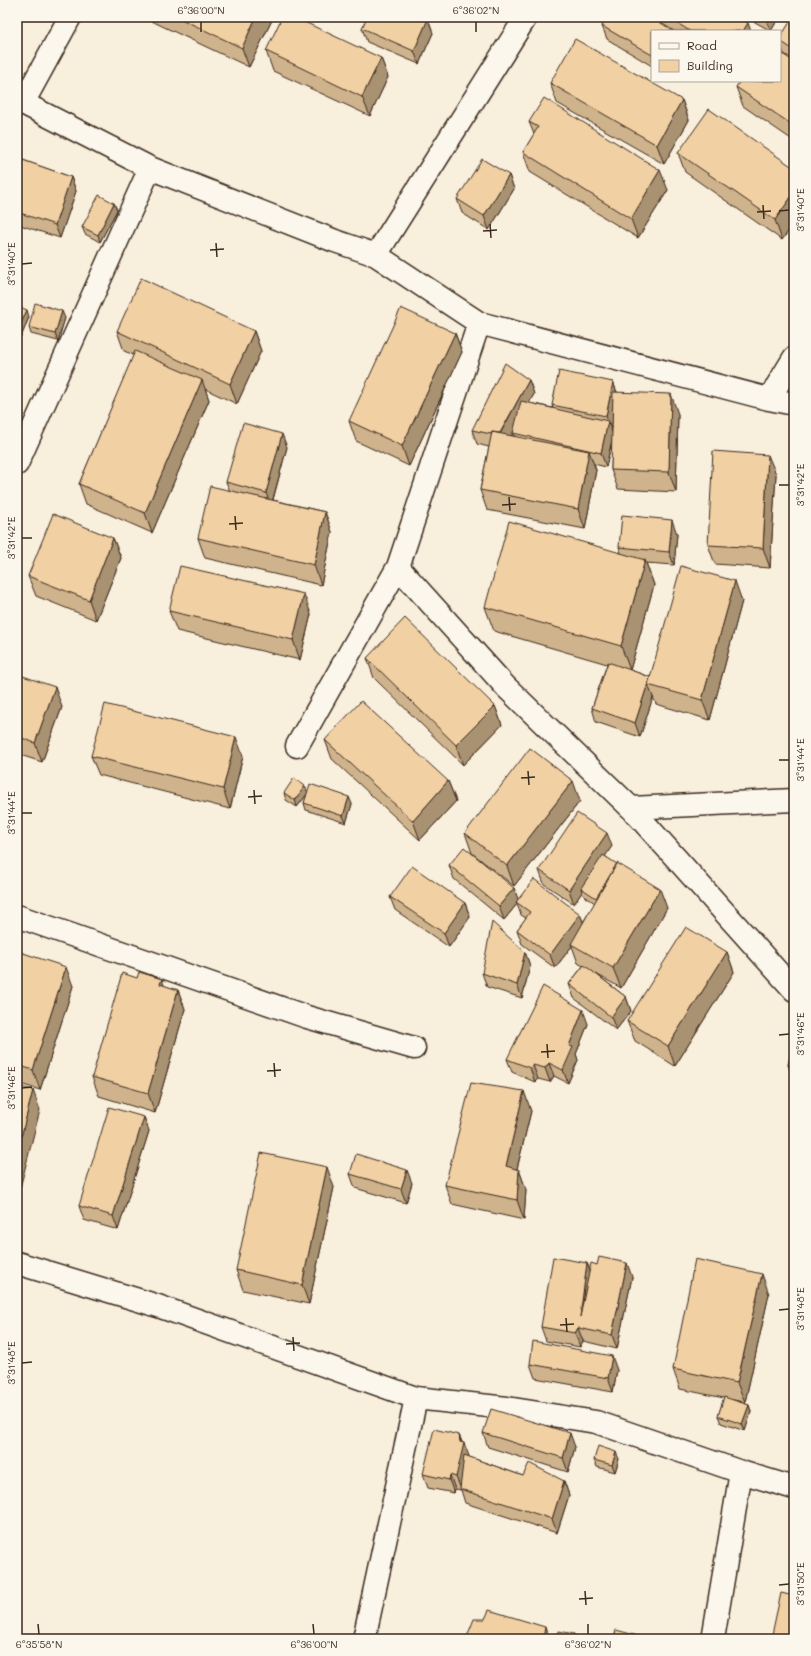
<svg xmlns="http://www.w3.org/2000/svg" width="811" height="1656" viewBox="0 0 811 1656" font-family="Mali,sans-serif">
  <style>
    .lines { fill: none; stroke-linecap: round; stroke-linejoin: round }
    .minor-casing { stroke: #3b2a1e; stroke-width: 25 }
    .minor { stroke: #fbf7ec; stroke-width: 22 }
    .wall { fill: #cfb38c; stroke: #3b2a1e; fill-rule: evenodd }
    .shaded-wall { fill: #a99272; stroke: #3b2a1e }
    .building { fill: #f1d0a3; stroke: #3b2a1e }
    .ticks { fill: none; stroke: #3b2a1e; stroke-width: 1.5 }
    .neatline { fill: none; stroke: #3b2a1e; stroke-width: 1.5 }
    .ticks-label { font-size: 10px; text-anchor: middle; fill: #3b2a1e }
  </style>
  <rect width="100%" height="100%" fill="#f9efdd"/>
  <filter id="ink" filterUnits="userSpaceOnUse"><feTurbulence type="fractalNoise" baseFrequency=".025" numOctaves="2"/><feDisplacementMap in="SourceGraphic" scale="8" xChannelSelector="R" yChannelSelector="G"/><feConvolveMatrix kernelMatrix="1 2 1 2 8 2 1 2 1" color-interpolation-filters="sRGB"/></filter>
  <g filter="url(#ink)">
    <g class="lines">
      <defs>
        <path id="minor" d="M17,100L150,168L335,241L376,255L479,323L769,399L794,404
          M23,103L70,17
          M376,255L526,17
          M769,399L794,358
          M17,464L150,168
          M398,567L506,687L631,808L794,990
          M297,746L398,567L479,323
          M631,808L794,800
          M17,916L307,1017L414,1048
          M17,1263L158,1306L416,1398L507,1408L596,1422L741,1472L794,1488
          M364,1639L416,1398
          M713,1639L741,1472"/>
      </defs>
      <use href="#minor" class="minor-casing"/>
      <use href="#minor" class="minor"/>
    </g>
    <path class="wall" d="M143,17H272L273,18L249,67Z
      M607,17H739L751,31H652V66L607,39L602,26Z
      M746,17H779L771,31Z
      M794,17V60L784,54L780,43V38Z
      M362,28L433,33L419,64L367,42Z
      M266,51L381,58L388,77L370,116L273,71Z
      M794,62V141L743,106L736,87Z
      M550,83L682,100L689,120L664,164L557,103Z
      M529,122L668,190L638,238L530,172L523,152L534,134Z
      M678,153L794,168V223L782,240L685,172Z
      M17,158L71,177L76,191L60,238L17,224Z
      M509,175L514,189L489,230L462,213L457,199Z
      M114,203L117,210L100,242L85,234L82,227Z
      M17,306L29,317L21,337L17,336Z
      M65,318L58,341L31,334L29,327Z
      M117,331H254L261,351L237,404L205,389L209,400L152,533L86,504L79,484L134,355L124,351Z
      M455,333L462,352L409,466L356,441L349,421Z
      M529,380L534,394L529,403L553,408L552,405L613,382L617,392L678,414L676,492L618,489L611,470L612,441L606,467L594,464L596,470L585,529L487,510L480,490L489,447L477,444L472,430ZM514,431L513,433L515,436H511Z
      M287,447L273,500L325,512L332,532L321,585L205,558L198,538L230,491L226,482Z
      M776,474L770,568L715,564L708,545Z
      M677,534L674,565L646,563L654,585L630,670L650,677L742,601L710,720L656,704L653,697L640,737L596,722L592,708L607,664L494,631L485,607L621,553L619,547Z
      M113,538L121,558L96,620L36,596L28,576Z
      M169,611L311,614L300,660L177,631Z
      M367,658L495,706L502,725L463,765L374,678Z
      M17,674L62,707L42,762L17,754Z
      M325,740L448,781L456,801L420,840L332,759Z
      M91,756H243L230,809L99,775Z
      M307,792L352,804L346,823L306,810L304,803L307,794L297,807L286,800L284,793Z
      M580,801L514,886L472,853L465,833Z
      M612,846L605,856L667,908L621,988L596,974L626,997L631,1011L616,1030L574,998L569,984L583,966L578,963L572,946L555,968L522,944L517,930L526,918L521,915L517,904L504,920L454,879L449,865L514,888L518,900L580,914L583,922L595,903L583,895L582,892L574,904L544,884L539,870Z
      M390,897L465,903L470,917L449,947L395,910Z
      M17,951L73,986L40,1090L17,1083Z
      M525,952L530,966L522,998L487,987L482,973Z
      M727,952L734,972L675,1066L635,1041L627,1021Z
      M164,986L178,990L185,1009L155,1113L99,1096L92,1077Z
      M588,1024L576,1054L578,1060L568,1083L554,1076L550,1082L538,1079L535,1082L512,1072L507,1059Z
      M794,1045V1080L788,1065Z
      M531,1111L517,1169L519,1170L526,1189L524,1220L452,1204L445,1185Z
      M144,1117L149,1131L118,1230L84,1220L79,1206Z
      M350,1174L412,1183L406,1203L355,1188Z
      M334,1187L309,1304L243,1290L236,1270Z
      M587,1263L590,1270L632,1277L617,1349L583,1341L580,1347L546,1341L541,1327Z
      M769,1294L745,1402L733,1400L749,1405L751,1412L745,1431L721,1423L718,1416L724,1398L680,1389L673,1369Z
      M530,1364L617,1370L613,1392L535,1378Z
      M483,1433L575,1447L568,1472L488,1447Z
      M459,1435L469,1457L523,1476L564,1481L569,1495L557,1533L465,1503L461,1490L455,1489L454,1493L428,1488L423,1474Z
      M619,1459L615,1472L597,1467L594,1460Z"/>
    <path class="shaded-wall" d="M256,17H272L273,18L249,67L242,48Z
      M766,17H779L771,31L765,18Z
      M428,19L433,33L419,64L414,51Z
      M748,23L751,31H743Z
      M381,58L388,77L370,116L362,97Z
      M682,100L689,120L664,164L657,145Z
      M660,170L668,190L638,238L631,219Z
      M509,175L514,189L489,230L484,216Z
      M71,177L76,191L60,238L55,225Z
      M794,193V223L782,240L775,220Z
      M114,203L117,210L100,242L98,235Z
      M17,256L19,262L17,267Z
      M27,310L29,317L21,337L18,330Z
      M62,311L65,318L58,341L55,334Z
      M254,331L261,351L237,404L230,384Z
      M455,333L462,352L409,466L402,446Z
      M202,380L209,400L152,533L145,513Z
      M529,380L534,394L504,450L499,436Z
      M613,382L618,396L611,429L606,416Z
      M671,394L678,414L676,492L669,472Z
      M608,421L613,435L606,467L601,453Z
      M282,434L287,447L271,506L266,493Z
      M589,451L596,470L585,529L578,509Z
      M768,455L776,474L770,568L763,548Z
      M325,512L332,532L321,585L314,565Z
      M672,520L677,534L674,565L669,552Z
      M113,538L121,558L96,620L89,600Z
      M645,560L654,585L630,670L621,646Z
      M735,581L742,601L710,720L702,700Z
      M304,594L311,614L300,660L293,640Z
      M650,677L648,685L653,697L640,737L635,723Z
      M55,687L62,707L42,762L35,743Z
      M495,706L502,725L463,765L456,745Z
      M236,737L243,756L230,809L223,789Z
      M448,781L456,801L420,840L413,821Z
      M573,781L580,801L514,886L507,866Z
      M305,786L308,793L297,807L295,800Z
      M349,797L352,804L346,823L343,816Z
      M607,833L612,846L583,890L581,888L582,892L574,904L569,890Z
      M514,888L519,902H516L517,904L504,920L499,906Z
      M660,889L667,908L621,988L613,968Z
      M465,903L470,917L449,947L444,933Z
      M580,914L585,927L571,944L572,946L555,968L550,955Z
      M17,940L18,944L17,949Z
      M525,952L530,966L522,998L517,985Z
      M727,952L734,972L675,1066L668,1046Z
      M66,967L73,986L40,1090L33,1070Z
      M162,979L169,999L160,984Z
      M178,990L185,1009L155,1113L148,1093Z
      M626,997L631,1011L616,1030L611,1017Z
      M583,1010L588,1024L576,1054L578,1060L568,1083L563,1070L569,1046Z
      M549,1063L554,1076L550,1082L545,1068Z
      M533,1065L538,1079L535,1082L530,1068Z
      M33,1090L40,1110L17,1200V1153Z
      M524,1091L531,1111L513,1185L506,1166Z
      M144,1117L149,1131L118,1230L113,1216Z
      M327,1167L334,1187L309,1304L302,1285Z
      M407,1170L412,1183L406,1203L401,1189Z
      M519,1170L526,1189L524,1220L517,1200Z
      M587,1263L592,1277L580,1317Z
      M627,1263L632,1277L617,1349L612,1335Z
      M762,1274L769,1294L745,1402L737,1383Z
      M578,1328L583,1341L580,1347L575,1333Z
      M612,1356L617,1370L613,1392L608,1378Z
      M749,1405L751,1412L745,1431L742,1424Z
      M570,1433L575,1447L568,1472L563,1458Z
      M459,1435L463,1446L464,1443L469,1456L461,1489L456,1477L460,1442Z
      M616,1452L619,1459L615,1472L612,1465Z
      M450,1475L455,1489L454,1493L449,1480Z
      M564,1481L569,1495L557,1533L552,1519Z
      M545,1627L550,1639H543Z
      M574,1634L575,1639H573Z"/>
    <path class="building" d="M177,17H256L242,48Z
      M282,17H294L381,58L362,97L266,51Z
      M367,17H422L428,19L414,51L362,28Z
      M607,17H651L674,31H652V55L602,26Z
      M667,17H739L748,23L743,31H690Z
      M793,17H794V50L780,41V38Z
      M575,39L682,100L657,145L550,83Z
      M780,52L794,62V126L736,87L740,81H780Z
      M544,98L660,170L631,219L523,152L538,127L529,122Z
      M709,109L794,168V193L775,220L678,153Z
      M17,158L71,177L55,225L17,212Z
      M482,159L509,175L484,216L457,199Z
      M99,195L114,203L98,235L82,227Z
      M141,278L254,331L230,384L117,331Z
      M35,303L62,311L55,334L29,327Z
      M17,306L27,310L18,330H17Z
      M401,308L455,333L402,446L349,421Z
      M135,351L202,380L145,513L79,484Z
      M505,363L529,380L500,433L492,432L491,434L472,430Z
      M559,371L613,382L606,416L552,405Z
      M613,392L671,394L669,472L611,470Z
      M521,401L608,421L601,453L513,433Z
      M243,423L282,434L266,493L226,482Z
      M492,432L589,451L578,509L480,490Z
      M713,451L768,455L763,548L708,545Z
      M210,486L325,512L314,565L198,538Z
      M53,514L113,538L89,600L28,576Z
      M622,515L672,520L669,552L619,547Z
      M509,521L645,560L621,646L485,607Z
      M180,566L304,594L293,640L169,611Z
      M681,566L735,581L702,700L648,685Z
      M405,618L495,706L456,745L367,658Z
      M608,662L650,677L635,723L592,708Z
      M17,674L55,687L35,743L17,736Z
      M361,701L448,781L413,821L325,740Z
      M105,704L236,737L223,789L91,756Z
      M530,748L573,781L507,866L465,833Z
      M294,778L305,786L295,800L284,793Z
      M310,784L349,797L343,816L304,803Z
      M577,813L607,833L569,890L539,870Z
      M464,847L514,888L499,906L449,865Z
      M603,855L617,864L596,898L581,888Z
      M617,863L660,889L613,968L571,944Z
      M412,866L465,903L444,933L390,897Z
      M534,879L580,914L550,955L517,930L530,912L516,902Z
      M492,922L525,952L517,985L482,973Z
      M686,927L727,952L668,1046L627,1021Z
      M17,951L66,967L33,1070L17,1065Z
      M584,965L626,997L611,1017L569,984Z
      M139,972L162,979L160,984L178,990L148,1093L92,1077L122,973L137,978Z
      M543,986L583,1010L569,1046L573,1047L563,1070L549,1063L545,1068L533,1065L530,1068L507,1059Z
      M794,1045V1066L788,1065L792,1047Z
      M471,1083L524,1091L506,1166L519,1170L517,1200L445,1185Z
      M17,1086L33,1090L17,1153Z
      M109,1107L144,1117L113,1216L79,1206Z
      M261,1153L327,1167L302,1285L236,1270Z
      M356,1154L407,1170L401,1189L350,1174Z
      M553,1257L587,1263L580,1317L591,1263L597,1265L599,1257L627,1263L612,1335L578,1328L575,1333L541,1327Z
      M695,1259L762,1274L737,1383L673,1369Z
      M533,1341L612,1356L608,1378L530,1364Z
      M724,1397L749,1405L742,1424L718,1416Z
      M491,1409L570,1433L563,1458L483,1433Z
      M434,1429L459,1435L460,1442L464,1443L456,1477L450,1475L449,1480L423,1474Z
      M598,1446L616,1452L612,1465L594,1460Z
      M464,1455L523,1476L529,1463L564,1481L552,1519L460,1489Z
      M781,1593L794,1596V1639H771Z
      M489,1610L545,1627L543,1639H466L474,1619H485Z
      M616,1630L646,1638L645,1639H614Z
      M559,1631L574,1634L573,1639H557Z"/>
  </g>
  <path class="ticks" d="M201,22V32M476,22V32M763,205L764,219M779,211L789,210M757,212L771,211M490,224L491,238M483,231L497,230M216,243L217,257M210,250L224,249M22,264L32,263M779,485H789M509,497L510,511M502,505L516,504M235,516L236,530M229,524L243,523M22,538H32M779,760H789M528,771L529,785M521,778L535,777M254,790L255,804M248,797L262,796M22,813H32M779,1035L789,1034M547,1044L548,1058M541,1052L555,1051M274,1063L275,1077M267,1071L281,1070M22,1088L32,1087M779,1310L789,1309M566,1318L567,1332M560,1325L574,1324M293,1337L294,1351M286,1344L300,1343M22,1363L32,1362M779,1585L789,1584M585,1591L586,1605M579,1599L593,1598M38,1624L39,1634M313,1624L314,1634M588,1624V1634"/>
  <rect width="811" height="1656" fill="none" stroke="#fbf7ec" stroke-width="44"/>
  <rect x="651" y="30" width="130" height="52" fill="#fbf7ec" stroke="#aea59a"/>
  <rect x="659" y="43" width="20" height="6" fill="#fbf7ec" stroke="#aea59a"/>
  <text x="687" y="50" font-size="12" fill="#3b2a1e">Road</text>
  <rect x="659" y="60" width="20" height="12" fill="#f1d0a3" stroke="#aea59a"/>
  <text x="687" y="70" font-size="12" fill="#3b2a1e">Building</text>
  <rect x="22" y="22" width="767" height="1612" class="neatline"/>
  <g class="ticks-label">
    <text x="201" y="14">6°36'00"N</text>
    <text x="476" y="14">6°36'02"N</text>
    <text transform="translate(800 210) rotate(-90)" y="4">3°31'40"E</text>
    <text transform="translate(11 264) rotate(-90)" y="4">3°31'40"E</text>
    <text transform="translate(800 485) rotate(-90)" y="4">3°31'42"E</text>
    <text transform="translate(11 538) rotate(-90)" y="4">3°31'42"E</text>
    <text transform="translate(800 760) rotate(-90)" y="4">3°31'44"E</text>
    <text transform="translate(11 813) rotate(-90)" y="4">3°31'44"E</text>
    <text transform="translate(800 1034) rotate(-90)" y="4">3°31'46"E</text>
    <text transform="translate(11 1088) rotate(-90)" y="4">3°31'46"E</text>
    <text transform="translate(800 1309) rotate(-90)" y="4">3°31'48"E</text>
    <text transform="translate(11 1363) rotate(-90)" y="4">3°31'48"E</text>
    <text transform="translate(800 1584) rotate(-90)" y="4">3°31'50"E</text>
    <text x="39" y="1648">6°35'58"N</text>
    <text x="314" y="1648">6°36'00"N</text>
    <text x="588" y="1648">6°36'02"N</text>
  </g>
</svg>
